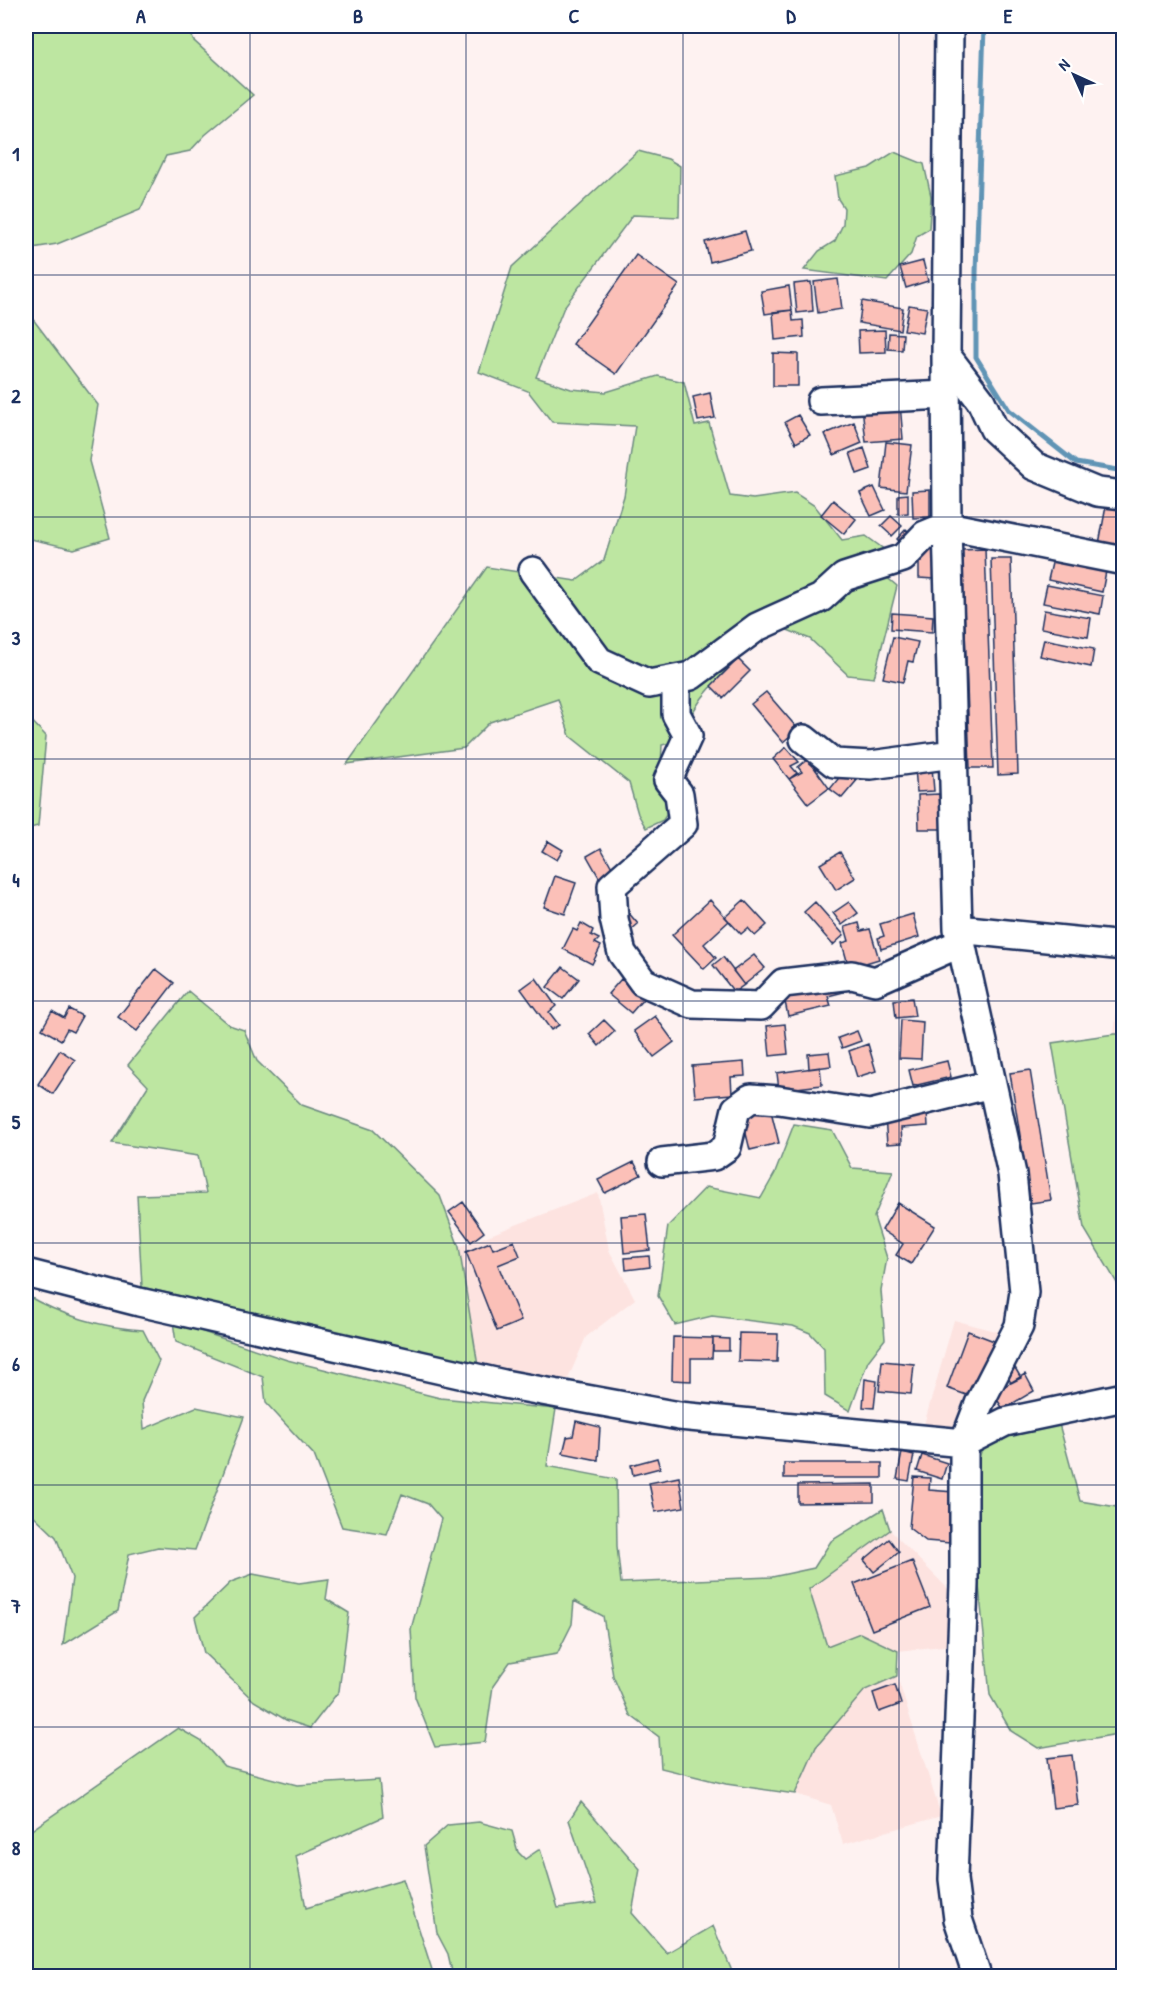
<svg xmlns="http://www.w3.org/2000/svg" width="1149" height="2002" viewBox="0 0 1149 2002" font-family="'Patrick Hand',sans-serif">
  <style>
    .built { fill: #fde3e0 }
    .green { fill: #bde6a1; stroke: #6c8a80; stroke-width: 1.5 }
    .lines { fill: none; stroke-linecap: round; stroke-linejoin: round }
    .stream { stroke: #6094b5; stroke-width: 5 }
    .building { fill: #fbc0b8; stroke: #1b2f5e; stroke-width: 1.5 }
    .minor-casing { stroke: #1b2f5e; stroke-width: 32 }
    .minor { stroke: #fff; stroke-width: 27 }
    .grid { fill: none; stroke: #1b2f5e; stroke-width: 1.5; stroke-opacity: 0.55 }
    .neatline { fill: none; stroke: #1b2f5e; stroke-width: 2 }
    .grid-label { font-size: 20px; text-anchor: middle; font-weight: bold; fill: #1b2f5e }
  </style>
  <rect width="100%" height="100%" fill="#fef2f1"/>
  <filter id="ink" filterUnits="userSpaceOnUse"><feTurbulence type="fractalNoise" baseFrequency=".0167" numOctaves="2"/><feDisplacementMap in="SourceGraphic" scale="12" xChannelSelector="R" yChannelSelector="G"/><feConvolveMatrix kernelMatrix="1 2 1 2 8 2 1 2 1" color-interpolation-filters="sRGB"/></filter>
  <g filter="url(#ink)">
    <path class="built" d="M1123,948V1034H1114L1122,956Z
      M598,1193L609,1250L635,1299L586,1337L565,1386L478,1366L459,1247Z
      M954,1320L1003,1333L963,1432L923,1428Z
      M890,1530L959,1600L951,1645L898,1651L860,1633L827,1646L809,1589Z
      M897,1676L941,1816L843,1844L831,1805L795,1794L816,1747L865,1690Z"/>
    <path class="green" d="M26,26H190L193,40L253,95L205,135L190,151L166,156L140,210L57,244L26,249Z
      M638,151L668,159L680,166L679,217L633,215L564,307L536,377L571,389L606,392L658,376L684,382L695,426L709,423L730,496L753,499L795,493L815,506L842,540L866,536L892,555L884,575L897,586L874,678L848,675L810,639L785,629L747,646L740,653L702,698L673,742L662,745L660,786L670,809L663,820L646,828L638,814L629,783L570,736L558,699L490,722L464,748L347,764L487,567L576,581L604,560L624,496L635,426L552,422L528,391L479,372L512,267Z
      M894,152L924,164L931,196L929,229L917,236L911,254L887,281L804,270L819,251L835,241L843,224L844,208L838,199L835,176L869,168Z
      M26,310L98,405L89,461L110,538L74,549L26,538Z
      M26,715L46,736L38,826L26,829Z
      M188,991L229,1025L244,1030L257,1061L302,1105L373,1130L440,1196L459,1247L478,1366L142,1287L137,1195L206,1193L198,1156L112,1143L148,1086L128,1065Z
      M1114,1034H1124L1123,1307L1117,1283L1084,1228L1052,1043Z
      M794,1124L832,1130L852,1168L893,1171L874,1217L887,1258L881,1291L885,1339L868,1361L850,1411L825,1396L824,1348L810,1333L793,1326L712,1316L675,1325L658,1296L668,1226L706,1187L761,1198L775,1173Z
      M26,1295C60,1315 103,1328 143,1330L159,1361L142,1401L144,1429L196,1407L244,1417L195,1550L158,1547L129,1554L118,1611L63,1645L72,1578L56,1537L26,1508Z
      M173,1322L287,1360L440,1398L556,1409L547,1466L616,1479L617,1546L621,1583L772,1577L814,1568L831,1541L883,1509L890,1530L809,1589L827,1646L860,1633L898,1651L897,1676L865,1690L816,1747L795,1794L726,1784L661,1768L659,1737L630,1715L613,1676L603,1616L574,1601L572,1624L557,1654L510,1662L493,1686L485,1742L435,1747L415,1697L411,1629L441,1519L428,1504L402,1494L387,1534L342,1527L314,1455L266,1403L263,1377L176,1342Z
      M1059,1424L1080,1501L1123,1508V1733L1038,1748L1011,1731L990,1695L979,1586L978,1464L983,1443Z
      M253,1574L299,1583L329,1579L326,1599L349,1613L339,1691L310,1728L286,1720L254,1701L204,1653L195,1617L231,1582Z
      M178,1728L201,1741L224,1766L297,1785L379,1780L383,1817L296,1856L306,1908L403,1879L434,1976H26V1834Z
      M581,1802L640,1869L632,1913L667,1953L713,1926L734,1976H453L448,1954L437,1933L424,1846L448,1825L479,1822L512,1831L518,1852L525,1859L540,1849L558,1908L597,1903L569,1820Z"/>
    <g class="lines">
      <path class="stream" d="M984,26L976,273V357L1009,410L1076,463L1124,471"/>
    </g>
    <path class="building" d="M745,231L751,251L710,262L705,242Z
      M636,255L679,285L616,374L573,344Z
      M923,261L928,281L906,288L900,267Z
      M838,279L842,309L818,313L814,282Z
      M811,282L813,311L797,313L794,284Z
      M789,286L792,310L765,314L761,291Z
      M862,301L903,308L900,330L859,323Z
      M909,305L927,308L922,333L904,330Z
      M792,310L793,321L803,320L804,337L775,340L773,312Z
      M885,330L886,352L859,353L858,331Z
      M889,333L903,334L902,350L888,349Z
      M773,353L798,354V386H773Z
      M710,393L715,418L698,421L693,397Z
      M900,404L903,439L866,442L862,407Z
      M798,415L810,435L796,443L785,422Z
      M854,422L862,443L834,455L825,434Z
      M886,442L912,445L906,491L881,488Z
      M864,448L871,469L857,474L850,453Z
      M874,487L885,510L871,516L860,493Z
      M930,490V517L913,518L912,491Z
      M908,494V513L898,514V495Z
      M833,500L856,519L844,534L821,515Z
      M1106,506L1124,509L1119,548L1099,544Z
      M891,516L902,526L892,536L881,526Z
      M906,529L917,540L908,550L897,539Z
      M919,547L934,548V579L919,578Z
      M985,549L993,768H970L962,550Z
      M991,559H1011L1018,774L998,775Z
      M1053,559L1106,571L1102,592L1048,580Z
      M1047,585L1103,596L1100,614L1043,603Z
      M1044,610L1091,618L1088,637L1041,628Z
      M892,613L933,616L932,632L891,629Z
      M893,637L918,642L913,662L908,661L903,682L883,678Z
      M1044,639L1094,649L1091,667L1040,656Z
      M738,659L750,671L723,698L711,686Z
      M766,692L798,729L783,742L751,704Z
      M786,747L799,762L791,766L797,773L789,779L773,759Z
      M808,759L829,788L808,804L789,779L802,772L798,767Z
      M932,767L934,791L917,792L915,768Z
      M846,769L858,779L842,798L830,789Z
      M939,794L940,804H947L948,829H919L918,795Z
      M548,841L563,850L557,860L542,851Z
      M601,848L614,871L600,879L587,856Z
      M840,852L855,878L836,890L820,864Z
      M555,876L576,883L565,914L544,907Z
      M710,900L729,921L704,944L716,958L704,969L672,935Z
      M744,900L767,925L755,936L748,928L741,934L725,917Z
      M815,902L844,935L833,945L804,912Z
      M849,902L858,913L842,925L833,913Z
      M627,911L638,924L630,931L619,918Z
      M913,914L919,937L881,949L878,938L884,936L880,924Z
      M581,923L593,930L591,935L599,939L595,943L601,946L592,964L563,949L573,929L577,931Z
      M859,923L861,931L870,929L879,959L849,968L842,943L849,941L845,927Z
      M754,955L765,968L744,985L733,971Z
      M723,957L744,985L734,992L713,965Z
      M563,967L579,979L563,999L547,987Z
      M156,969L174,983L137,1031L118,1017Z
      M536,978L556,1006L549,1012L559,1025L551,1030L521,989Z
      M621,979L644,998L631,1013L608,994Z
      M842,984L844,992L828,996L831,1006L788,1016L784,997Z
      M1121,992L1124,993V1015L1118,1014Z
      M912,998L915,1016L896,1018L894,1000Z
      M69,1009L82,1016L73,1032L67,1029L61,1040L42,1029L52,1011L64,1018Z
      M655,1016L674,1042L654,1057L634,1031Z
      M604,1020L615,1031L599,1046L589,1034Z
      M901,1020L923,1022L921,1059L899,1058Z
      M785,1024L788,1054L770,1056L767,1026Z
      M857,1031L861,1041L842,1048L838,1038Z
      M868,1044L876,1071L857,1077L849,1051Z
      M60,1050L75,1060L53,1094L38,1084Z
      M829,1052L831,1066L809,1069L808,1054Z
      M947,1061L951,1077L913,1086L909,1070Z
      M744,1062L745,1076L731,1077L732,1094L695,1097L692,1066Z
      M820,1067L822,1085L779,1090L777,1073Z
      M1030,1070L1051,1200L1031,1203L1010,1073Z
      M770,1107L779,1143L750,1150L741,1113Z
      M927,1113L928,1126L901,1128L902,1143L887,1144L885,1116Z
      M634,1162L641,1175L605,1193L598,1180Z
      M463,1202L484,1232L471,1242L449,1212Z
      M898,1203L935,1226L911,1264L896,1255L903,1244L882,1230Z
      M646,1214L650,1250L624,1253L621,1216Z
      M514,1241L520,1256L498,1265L521,1321L497,1331L466,1252L490,1242L493,1249Z
      M649,1256L650,1267L626,1270L625,1258Z
      M968,1331L994,1341L972,1397L947,1388Z
      M739,1333L778,1334L777,1362L738,1361Z
      M673,1337L713,1338L712,1358H691V1381L672,1380Z
      M713,1338L729,1339V1351H713Z
      M882,1361L914,1364L911,1394L879,1391Z
      M1014,1366L1021,1378L1011,1383L1005,1371Z
      M1025,1374L1034,1391L1003,1409L993,1393Z
      M865,1379L877,1381L874,1408L863,1407Z
      M576,1421L600,1427L598,1460L563,1453L567,1437L573,1436Z
      M902,1452L914,1455L909,1481L897,1479Z
      M922,1455L947,1463L942,1479L917,1471Z
      M657,1458L660,1468L633,1475L631,1465Z
      M784,1463H882V1478H784Z
      M679,1477L684,1507L655,1512L649,1483Z
      M914,1477L930,1478L929,1490L954,1492L950,1543L926,1541L909,1528Z
      M874,1484V1502L798,1503V1485Z
      M889,1539L899,1552L874,1572L864,1560Z
      M912,1561L930,1607L872,1630L854,1584Z
      M895,1685L901,1704L879,1712L873,1693Z
      M1072,1755L1078,1805L1053,1808L1047,1758Z"/>
    <g class="lines">
      <defs>
        <path id="minor" d="M949,26L946,355L981,401L994,429L1034,466L1097,492L1124,495
          M946,355L947,526L958,929L1012,1174L1024,1292L1019,1326L979,1404L964,1443V1584L953,1879L958,1919L977,1976
          M821,401L946,395
          M533,571L599,661L649,684L691,676L757,627L821,598L844,577L903,558L925,535L947,526L1124,561
          M676,679V714L688,736L668,780L679,794L683,824L612,886L614,919L622,953L643,982L692,1004L761,1006L783,983L852,975L875,981L961,943
          M804,739L834,763L871,765L953,754
          M958,929L1124,946
          M662,1162L714,1156L727,1147L736,1109L751,1098L779,1100L870,1114L992,1084
          M26,1273L139,1302L504,1384L679,1416L964,1443L1005,1422L1124,1397"/>
      </defs>
      <use href="#minor" class="minor-casing"/>
      <use href="#minor" class="minor"/>
    </g>
  </g>
  <path class="grid" d="M250,26V1976M466,26V1976M683,26V1976M899,26V1976M26,275H1124M26,517H1124M26,759H1124M26,1001H1124M26,1243H1124M26,1485H1124M26,1727H1124"/>
  <rect width="1149" height="2002" fill="none" stroke="#fff" stroke-width="66"/>
  <g transform="translate(1074 75) rotate(315)" stroke="#ffffff" stroke-width="4.5" paint-order="stroke">
  <path d="M0-4.5L10 22L0 15L-10 22Z" fill="#1b2f5e"/>
  <text y="-9" font-size="16" font-weight="bold" text-anchor="middle" fill="#1b2f5e">N</text>
  </g>
  <rect x="33" y="33" width="1083" height="1936" class="neatline"/>
  <g class="grid-label">
    <text x="141" y="23">A</text>
    <text x="358" y="23">B</text>
    <text x="574" y="23">C</text>
    <text x="791" y="23">D</text>
    <text x="1008" y="23">E</text>
    <text x="16" y="161">1</text>
    <text x="16" y="403">2</text>
    <text x="16" y="645">3</text>
    <text x="16" y="887">4</text>
    <text x="16" y="1129">5</text>
    <text x="16" y="1371">6</text>
    <text x="16" y="1613">7</text>
    <text x="16" y="1855">8</text>
  </g>
</svg>
